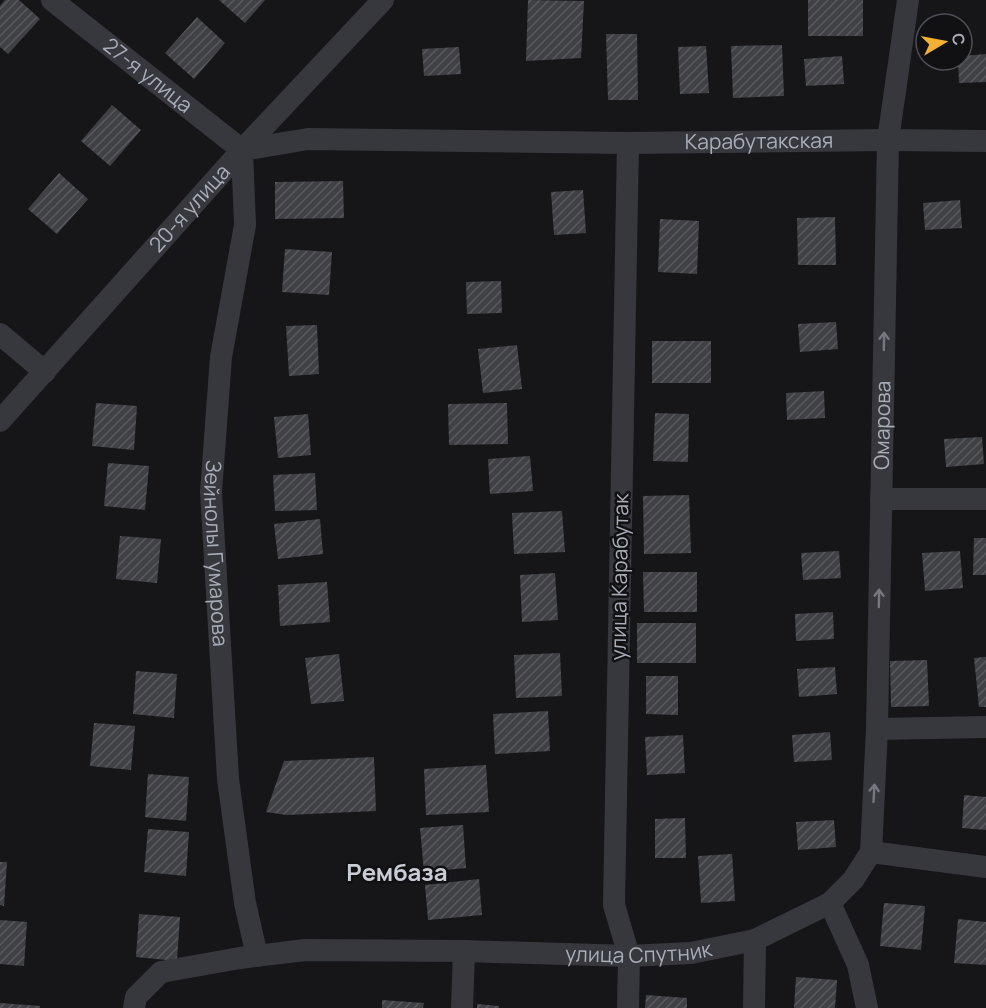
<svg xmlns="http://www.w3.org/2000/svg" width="986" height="1008" viewBox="0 0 986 1008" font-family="Manrope,sans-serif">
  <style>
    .building { fill: url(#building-hatch) }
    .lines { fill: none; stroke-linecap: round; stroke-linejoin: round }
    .minor { stroke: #37383d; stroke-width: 22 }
    .oneway { stroke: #757881 }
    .labels { text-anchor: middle; stroke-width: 5; stroke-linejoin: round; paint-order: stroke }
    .street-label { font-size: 21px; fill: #a8adb8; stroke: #111113 }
    .quarter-label { font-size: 24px; font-weight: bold; fill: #c9ccd4; stroke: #111113 }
  </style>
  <defs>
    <pattern id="building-hatch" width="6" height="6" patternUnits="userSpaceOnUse" patternTransform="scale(1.5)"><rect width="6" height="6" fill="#404145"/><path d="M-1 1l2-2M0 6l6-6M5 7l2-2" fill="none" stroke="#595a5e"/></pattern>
  </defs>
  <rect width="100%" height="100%" fill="#161618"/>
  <path class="building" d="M5,0H19L40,19L8,54L0,47V6Z
    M219,0H265L245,23Z
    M528,0L584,1L581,58L526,61Z
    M808,0H863V36H808Z
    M197,17L225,43L194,79L165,53Z
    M606,34H637L638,100H608Z
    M782,45L784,96L733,98L731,46Z
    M706,46L709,93L680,94L678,47Z
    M459,47L461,74L424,76L422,49Z
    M986,54V82L959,83L958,60H962V56Z
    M842,56L844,84L806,86L804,59Z
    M112,105L141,130L110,166L81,141Z
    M59,173L88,199L57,234L28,209Z
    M343,181L344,218L275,219V182Z
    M583,190L586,233L554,235L551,192Z
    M960,200L962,228L925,230L923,203Z
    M835,217L836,265H798L797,218Z
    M660,219L699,221L697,274L658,272Z
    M285,249L332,252L329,295L282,292Z
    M501,281L502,313L467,314L466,282Z
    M836,322L838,349L800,352L798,324Z
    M317,325L319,374L289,376L286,326Z
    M652,341H711V383H652Z
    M517,345L522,389L483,393L478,349Z
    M824,391L825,418L787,420L786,393Z
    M96,403L137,406L134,450L92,446Z
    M507,403L508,444L449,445L448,404Z
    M655,413L689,414L688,462L653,461Z
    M308,414L311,455L278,458L274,417Z
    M982,437L984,464L946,467L944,439Z
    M530,456L533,491L490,494L488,459Z
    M108,463L149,466L145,510L104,506Z
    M315,473L317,510L275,511L273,475Z
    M689,495L691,553L644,554L643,496Z
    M562,511L565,552L514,554L512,513Z
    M320,519L323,554L278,559L274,524Z
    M120,536L161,539L157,583L116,579Z
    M974,538H986V575H973Z
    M839,551L841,578L803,580L801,553Z
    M960,551L963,588L925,591L922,553Z
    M643,572H697V612H644Z
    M555,573L558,620L522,622L520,575Z
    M327,582L330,622L280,626L278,585Z
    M833,612L834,639L796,641L795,614Z
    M637,623H696V663H637Z
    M560,653L562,696L516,698L514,655Z
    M339,654L344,701L311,704L305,658Z
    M986,657V707H979L974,658Z
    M927,660L929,706L891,707L890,661Z
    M835,667L837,694L799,697L797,669Z
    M136,671L177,674L174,718L133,714Z
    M646,676H678V715L646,714Z
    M548,711L550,751L495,754L493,714Z
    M94,723L135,726L131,770L90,766Z
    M830,732L832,760L794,762L792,735Z
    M683,735L685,773L647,775L645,737Z
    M374,757L376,811L287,815L266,812L284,761Z
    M486,765L489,812L426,815L424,769Z
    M148,774L189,777L186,821L145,817Z
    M964,795L986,797V830L962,828Z
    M685,818L686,858H655V819Z
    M834,820L836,847L798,850L796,822Z
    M463,825L466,868L424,872L420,828Z
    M148,829L189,832L186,876L144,872Z
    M732,854L735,901L701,903L698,856Z
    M0,862H7L4,906L0,905Z
    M479,879L482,915L428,920L425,885Z
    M884,903L925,906L921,950L880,946Z
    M139,914L180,917L177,961L136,957Z
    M958,919L986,922V965L954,963Z
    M0,920L27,922L24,966L0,964Z
    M796,977L837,980L835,1008H794Z
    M646,995L687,998V1008H645Z
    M382,1000L424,1003L423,1008H382Z
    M0,1003L40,1006V1008H0Z
    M477,1004L499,1006V1008H477Z"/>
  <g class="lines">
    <g class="minor">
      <path id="s1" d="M52,0L242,150"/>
      <path d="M628,143L614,905L629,956L628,1008"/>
      <path id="s2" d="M242,150L245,225L221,357L211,492L228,779L245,903L257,956"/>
      <path id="s3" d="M242,150L308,139L628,143L888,140L986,141"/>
      <path d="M0,334L45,372"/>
      <path id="s4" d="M0,421L242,150L383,0"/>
      <path d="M881,499H986"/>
      <path d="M877,729L986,727"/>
      <path d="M871,852L986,867"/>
      <path d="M830,903L858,965L867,1008"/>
      <path id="s5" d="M134,1008L136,997L161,972L240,958L305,950L464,951L629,956L691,953L755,940L830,903L853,880L871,852L877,729L888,140L908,0"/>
      <path d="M462,1008L464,951"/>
      <path d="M754,1008L755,940"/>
    </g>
  </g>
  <defs><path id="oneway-shaft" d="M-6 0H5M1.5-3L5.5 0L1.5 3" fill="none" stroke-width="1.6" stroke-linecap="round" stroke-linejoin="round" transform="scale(1.5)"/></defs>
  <g class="oneway">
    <use href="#oneway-shaft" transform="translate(884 341) rotate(-89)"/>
    <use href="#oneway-shaft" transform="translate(879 598) rotate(-89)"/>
    <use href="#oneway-shaft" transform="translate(874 793) rotate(-87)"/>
  </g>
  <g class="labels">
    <g class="street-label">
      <text dy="7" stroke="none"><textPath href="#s1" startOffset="122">27-я улица</textPath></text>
      <text dy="7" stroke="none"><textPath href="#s3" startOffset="518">Карабутакская</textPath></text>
      <text dy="7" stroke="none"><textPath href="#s4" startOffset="285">20-я улица</textPath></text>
      <text dy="7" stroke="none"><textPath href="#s5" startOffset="1220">Омарова</textPath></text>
      <text dy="7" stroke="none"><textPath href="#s2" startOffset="406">Зейнолы Гумарова</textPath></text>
      <text transform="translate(620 577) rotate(-89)" y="7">улица Карабутак</text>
      <text dy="7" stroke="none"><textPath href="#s5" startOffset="526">улица Спутник</textPath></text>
    </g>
    <g class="quarter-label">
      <text x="397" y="881">Рембаза</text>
    </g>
  </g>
  <g transform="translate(944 42) rotate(80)"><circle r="28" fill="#111113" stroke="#4d4f55" stroke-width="1.5"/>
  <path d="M0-4.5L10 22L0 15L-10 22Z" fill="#f2b134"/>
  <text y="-9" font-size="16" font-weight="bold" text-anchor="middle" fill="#a8adb8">С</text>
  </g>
</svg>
